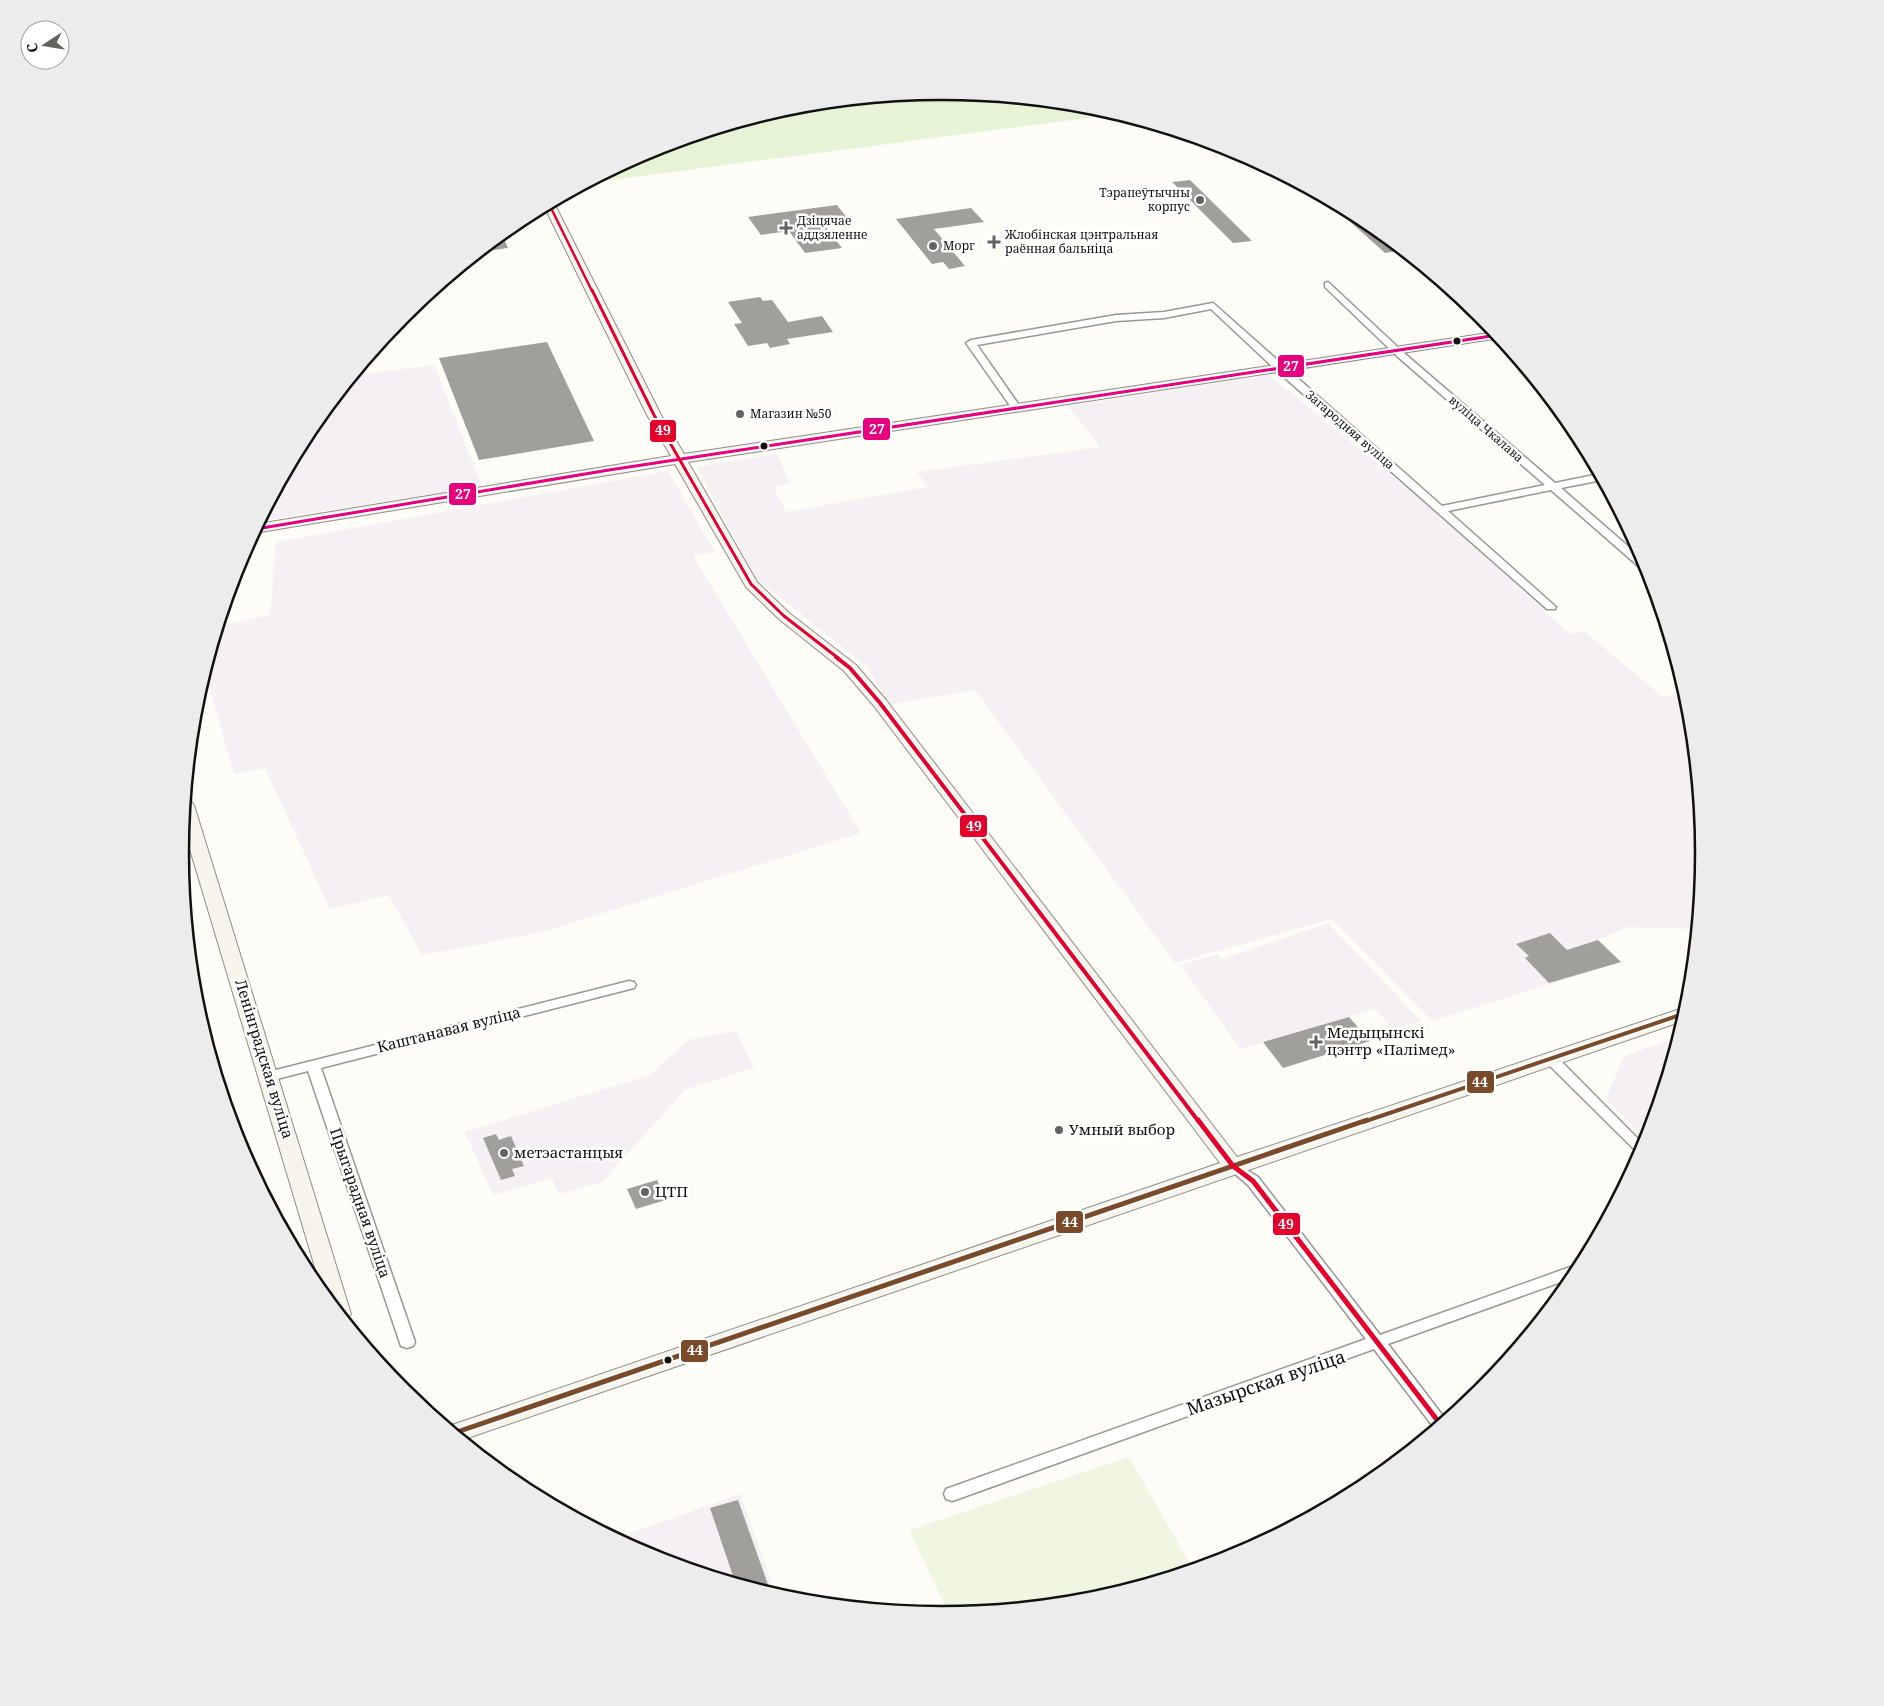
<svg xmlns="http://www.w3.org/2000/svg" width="1884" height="1706" viewBox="0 0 1884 1706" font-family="'Noto Serif',serif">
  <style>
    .industrial { fill: #f5f0f3 }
    .green { fill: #e7f3d7 }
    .pitch { fill: #f0f6e1 }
    .building { fill: #a19f9c }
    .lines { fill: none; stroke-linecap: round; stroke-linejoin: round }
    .minor-casing { stroke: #979795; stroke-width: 3 }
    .secondary-casing { stroke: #8e8d8b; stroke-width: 2 }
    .minor { fill: #fffffe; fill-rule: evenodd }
    .secondary { fill: #f6f4eb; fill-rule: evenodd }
    .bus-1-casing { stroke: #fff; stroke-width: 6 }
    .bus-2-far1-casing { stroke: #fff; stroke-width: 8 }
    .bus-2-casing { stroke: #fff; stroke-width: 9 }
    .bus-3-far3-casing { stroke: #fff; stroke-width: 5 }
    .bus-3-far2-casing { stroke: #fff; stroke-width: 6 }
    .bus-3-far1-casing { stroke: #fff; stroke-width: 8 }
    .bus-3-casing { stroke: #fff; stroke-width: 9 }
    .bus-1 { stroke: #e5007d; stroke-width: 3 }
    .bus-2-far1 { stroke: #7a4b2a; stroke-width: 4 }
    .bus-2 { stroke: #7a4b2a; stroke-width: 5 }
    .bus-3-far3 { stroke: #e4002b; stroke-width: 2.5 }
    .bus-3-far2 { stroke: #e4002b; stroke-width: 3 }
    .bus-3-far1 { stroke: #e4002b; stroke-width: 4 }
    .bus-3 { stroke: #e4002b; stroke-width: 5 }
    .poi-dot { fill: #646362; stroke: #fff; stroke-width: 2 }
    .bus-dot { fill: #111; stroke: #fff; stroke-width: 2 }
    .labels { text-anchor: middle; stroke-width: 5; stroke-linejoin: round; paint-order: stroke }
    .far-poi-label { font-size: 12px; fill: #111; stroke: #fff; text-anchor: start }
    .far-street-label { font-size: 12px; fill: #111; stroke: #fff }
    .street-label { font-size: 15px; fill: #111; stroke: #fff }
    .poi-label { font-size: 15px; fill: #111; stroke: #fff; text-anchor: start }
    .near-street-label { font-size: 18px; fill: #111; stroke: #fff }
    .rim { fill: none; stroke: #111; stroke-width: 2.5 }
    .line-badge { stroke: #fff; stroke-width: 2 }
    .badge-label { font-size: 14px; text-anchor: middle; font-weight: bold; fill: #fff }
  </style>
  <rect width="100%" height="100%" fill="#fdfcf7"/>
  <path class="industrial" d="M434,365L482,486L260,521L309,430L353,375Z
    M1269,375L1436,512L1570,634L1584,631L1663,697L1686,695L1689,705L1704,853L1696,929L1627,927L1598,940L1621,962L1432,1021L1332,919L1175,963L975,690L891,704L866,666L756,578L697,467L777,454L790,483L774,488L786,512L928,487L917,472L1100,447L1068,406Z
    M668,471L715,552L693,556L861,833L539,933L422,955L389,895L330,909L265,768L234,774L205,671L219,626L270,615L276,542Z
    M1328,923L1421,1021L1394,1029L1375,1009L1240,1049L1181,965L1218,954L1222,959Z
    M736,1031L754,1068L686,1089L602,1182L559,1194L552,1178L493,1195L465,1132L650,1075L688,1040Z
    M1678,1037L1647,1140L1606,1099L1624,1056Z
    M740,1494L776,1595L650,1557L616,1538Z"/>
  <path class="green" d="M942,91L1091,106L1118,114L588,183L651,149L794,106Z"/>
  <path class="pitch" d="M1129,1457L1193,1569L1090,1600L949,1614L909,1530Z"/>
  <path class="building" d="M1190,180L1252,241L1233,243L1172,182Z
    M837,205L850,222L825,226L842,248L805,253L789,231L761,235L748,217Z
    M1340,206L1365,220L1402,250L1385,253L1337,210Z
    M971,208L984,222L934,229L965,266L949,269L943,262L932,264L896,219Z
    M502,234L508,248L480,252L498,236Z
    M760,297L763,301L772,300L788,322L822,316L833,332L787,339L790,344L770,348L767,343L748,346L734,324L742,323L728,302Z
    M547,342L594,441L479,460L439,358Z
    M1550,933L1567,950L1598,940L1621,962L1549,983L1525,958L1529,956L1516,944Z
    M1349,1017L1370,1041L1283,1068L1263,1042Z
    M496,1134L499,1140L511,1136L524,1166L512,1169L515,1176L501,1180L483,1138Z
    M657,1180L666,1200L636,1209L627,1189Z
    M738,1500L771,1593L735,1582L710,1508Z"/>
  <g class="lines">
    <defs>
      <path id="minor" d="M1328,282L1404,353L1555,483L1599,474L1602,480L1561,488L1646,562L1649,572L1644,571L1551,490L1448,511L1556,607L1555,609H1547L1276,370L1211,309L1164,318L1116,321L977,345L1021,408L1016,411L1013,410L966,343L971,340L1116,315L1164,312L1213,303L1442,506L1545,485L1398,357L1325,287V283Z
        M629,981L634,982L636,985L634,988L321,1068L415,1342L413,1346L407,1348L401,1346L308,1071L269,1081L264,1079L262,1076L264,1073Z
        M1550,1053L1555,1055L1645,1146L1640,1155L1545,1061L1543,1058L1545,1055Z
        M1233,1161L1258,1177L1380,1335L1573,1266L1581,1265L1575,1277L1388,1344L1446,1420L1435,1429L1374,1349L958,1499L952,1501L946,1499L944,1494L946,1489L1366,1339L1248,1185L1226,1166L1228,1162Z"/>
      <path id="secondary" d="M553,201L661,415L684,454L1495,332L1500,338L688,462L757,582L789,613L856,665L886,700L1237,1157L1686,1007L1683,1021L462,1440L446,1427L1220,1163L874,706L844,671L779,619L746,587L675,464L254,533L258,524L671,456L647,415L544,206Z
        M185,800L191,801L194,805L351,1314L345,1321L323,1294L183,826Z"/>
    </defs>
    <use href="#minor" class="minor-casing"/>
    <use href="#secondary" class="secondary-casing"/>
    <use href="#minor" class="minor"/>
    <use href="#secondary" class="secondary"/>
    <defs>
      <path id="bus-1" d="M256,529L609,470L1498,335"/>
      <path id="bus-2-far1" d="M1363,1122L1686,1013"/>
      <path id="bus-2" d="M454,1433L1367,1120"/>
      <path id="bus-3-far3" d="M549,204L592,291"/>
      <path id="bus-3-far2" d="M592,290L654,415L751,584L784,616L838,658"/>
      <path id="bus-3-far1" d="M836,657L850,668L880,703L1199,1122"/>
      <path id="bus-3" d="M1198,1120L1233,1166L1253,1181L1441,1425"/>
    </defs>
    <use href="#bus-1" class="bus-1-casing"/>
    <use href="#bus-2-far1" class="bus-2-far1-casing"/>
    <use href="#bus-2" class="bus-2-casing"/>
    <use href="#bus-3-far3" class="bus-3-far3-casing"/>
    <use href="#bus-3-far2" class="bus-3-far2-casing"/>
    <use href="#bus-3-far1" class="bus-3-far1-casing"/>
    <use href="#bus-3" class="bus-3-casing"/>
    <use href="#bus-1" class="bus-1"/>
    <use href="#bus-2-far1" class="bus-2-far1"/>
    <use href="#bus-2" class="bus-2"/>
    <use href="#bus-3-far3" class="bus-3-far3"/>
    <use href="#bus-3-far2" class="bus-3-far2"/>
    <use href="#bus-3-far1" class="bus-3-far1"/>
    <use href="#bus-3" class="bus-3"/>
  </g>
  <g class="poi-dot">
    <circle cx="1200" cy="200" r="5"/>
    <path d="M783.5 220.5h5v5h5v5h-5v5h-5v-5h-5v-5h5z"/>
    <path d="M991.5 234.5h5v5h5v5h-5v5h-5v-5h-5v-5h5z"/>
    <circle cx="933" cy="246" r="5"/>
    <circle cx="740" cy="414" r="5"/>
    <path d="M1313.5 1034.5h5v5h5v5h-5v5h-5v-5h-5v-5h5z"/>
    <circle cx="1059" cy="1130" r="5"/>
    <circle cx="504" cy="1153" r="5"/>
    <circle cx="645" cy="1192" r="5"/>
  </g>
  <g class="bus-dot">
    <circle cx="1457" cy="341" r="4.5"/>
    <circle cx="764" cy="446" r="4.5"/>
    <circle cx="668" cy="1360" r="4.5"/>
  </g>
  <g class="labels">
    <g class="far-poi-label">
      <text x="1190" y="197" text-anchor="end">Тэрапеўтычны<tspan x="1190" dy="14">корпус</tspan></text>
      <text x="797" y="225">Дзіцячае<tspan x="797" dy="14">аддзяленне</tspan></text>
      <text x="1005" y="239">Жлобінская цэнтральная<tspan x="1005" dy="14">раённая бальніца</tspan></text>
      <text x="943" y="250">Морг</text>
      <text x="750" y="418">Магазин №50</text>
    </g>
    <g class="far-street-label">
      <text transform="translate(1486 429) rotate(41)" y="4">вуліца Чкалава</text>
      <text transform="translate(1350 430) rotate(41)" y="4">Загародняя вуліца</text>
    </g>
    <g class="street-label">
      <text transform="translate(449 1030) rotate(-14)" y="5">Каштанавая вуліца</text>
      <text transform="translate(264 1059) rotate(73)" y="5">Ленінградская вуліца</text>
      <text transform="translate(360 1203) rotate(71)" y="5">Прыгарадная вуліца</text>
    </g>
    <g class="poi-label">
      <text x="1327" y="1038">Медыцынскі<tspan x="1327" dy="17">цэнтр «Палімед»</tspan></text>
      <text x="1069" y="1135">Умный выбор</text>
      <text x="514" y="1158">метэастанцыя</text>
      <text x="655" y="1197">ЦТП</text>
    </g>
    <g class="near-street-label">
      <text transform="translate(1266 1383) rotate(-19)" y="6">Мазырская вуліца</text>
    </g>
  </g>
  <path d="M0 0H1884V1706H0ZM189 853a753 753 0 1 1 1506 0a753 753 0 1 1-1506 0Z" fill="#ececec" fill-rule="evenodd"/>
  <path class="rim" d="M189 853a753 753 0 1 1 1506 0a753 753 0 1 1-1506 0Z"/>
  <g class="line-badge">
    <rect x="1277" y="354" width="28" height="24" rx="5" fill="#e5007d"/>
    <rect x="862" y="417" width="29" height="24" rx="5" fill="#e5007d"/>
    <rect x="649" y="419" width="28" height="24" rx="5" fill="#e4002b"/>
    <rect x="448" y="482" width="29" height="24" rx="5" fill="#e5007d"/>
    <rect x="959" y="814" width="29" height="24" rx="5" fill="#e4002b"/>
    <rect x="1466" y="1070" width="29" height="24" rx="5" fill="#7a4b2a"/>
    <rect x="1055" y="1210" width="29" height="24" rx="5" fill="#7a4b2a"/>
    <rect x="1272" y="1212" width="29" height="24" rx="5" fill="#e4002b"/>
    <rect x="680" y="1339" width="29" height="24" rx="5" fill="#7a4b2a"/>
  </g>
  <g class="badge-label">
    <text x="1291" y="371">27</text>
    <text x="877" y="434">27</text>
    <text x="663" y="435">49</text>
    <text x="463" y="499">27</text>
    <text x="974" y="831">49</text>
    <text x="1480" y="1087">44</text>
    <text x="1070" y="1227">44</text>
    <text x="1286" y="1229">49</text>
    <text x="695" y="1355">44</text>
  </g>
  <g transform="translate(45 45) rotate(258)"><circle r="24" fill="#ffffff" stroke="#a0a0a0"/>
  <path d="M0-4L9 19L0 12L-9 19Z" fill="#646362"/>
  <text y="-8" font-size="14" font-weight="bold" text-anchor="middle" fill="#111111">С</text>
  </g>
</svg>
